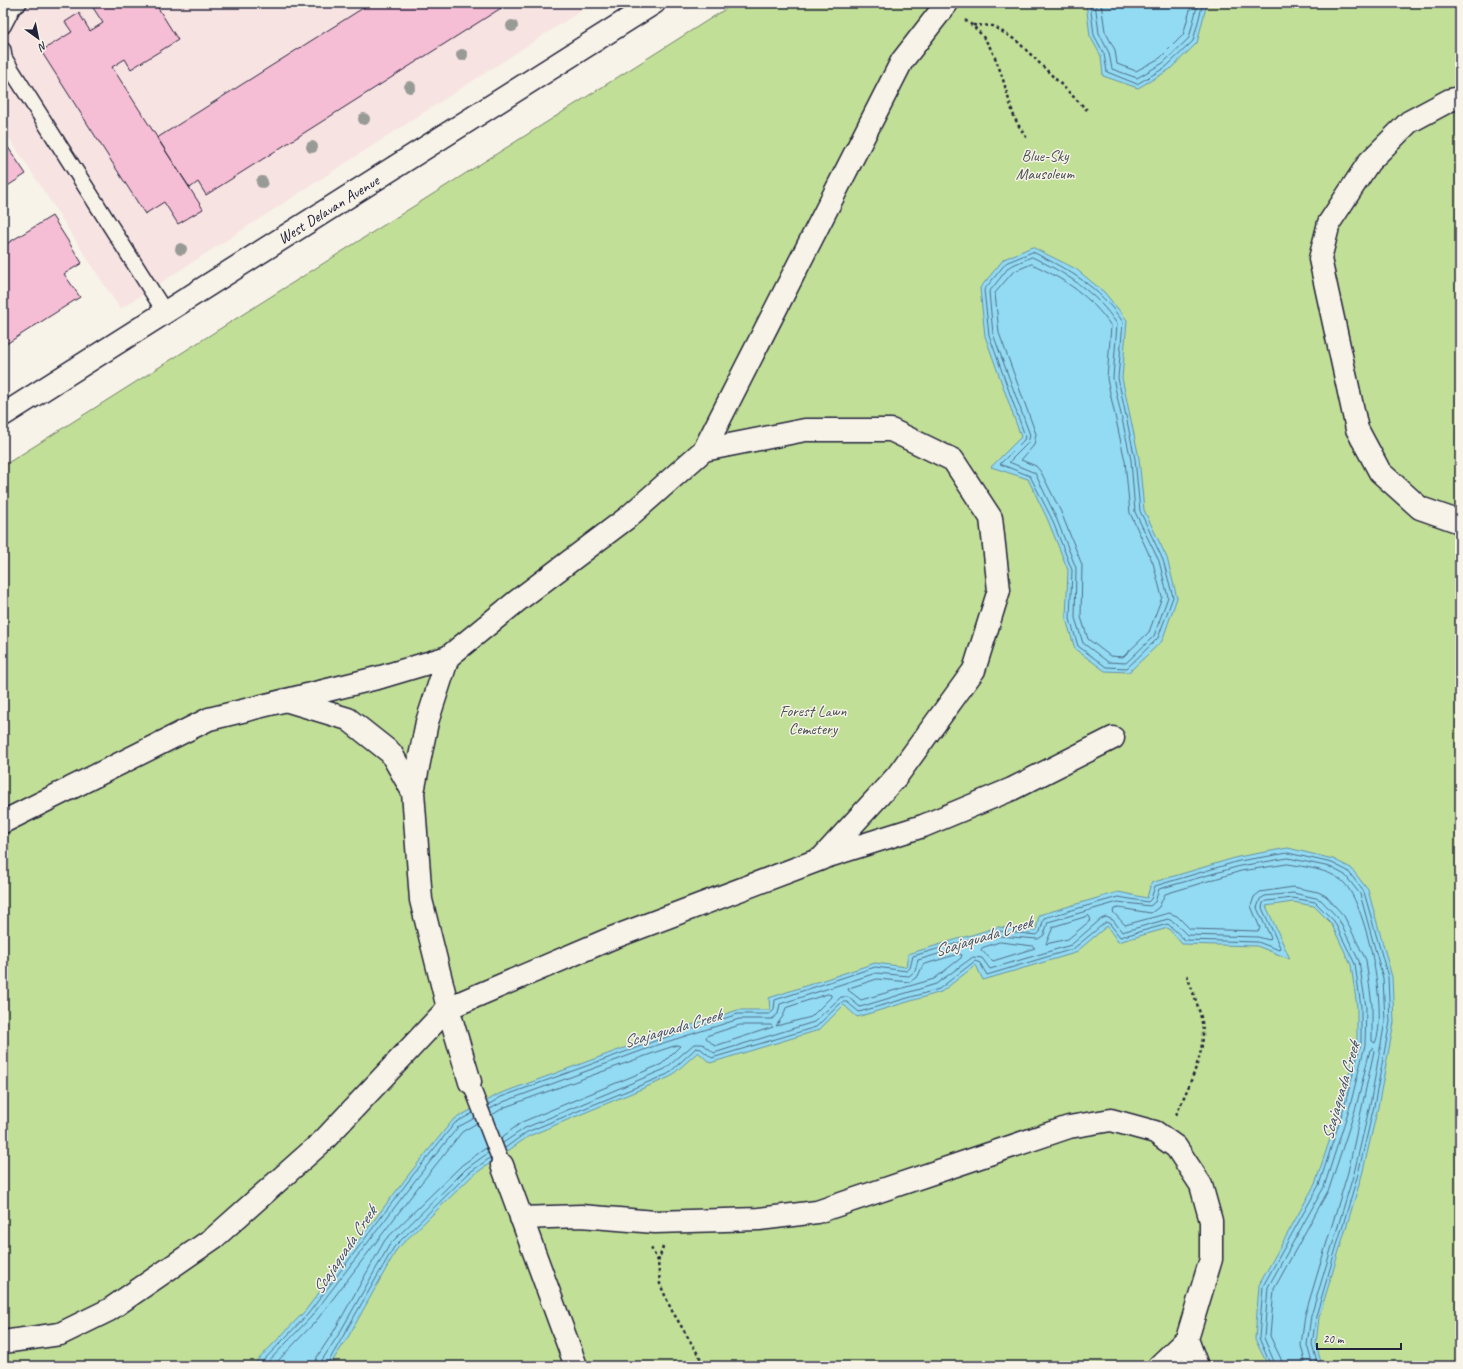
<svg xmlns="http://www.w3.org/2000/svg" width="1463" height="1369" viewBox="0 0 1463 1369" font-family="Caveat,sans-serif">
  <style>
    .built { fill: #f7e3e2 }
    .green { fill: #c1df97; stroke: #728069 }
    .water { fill: #92dbf3; stroke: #6591a9 }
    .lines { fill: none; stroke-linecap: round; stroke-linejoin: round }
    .shore { stroke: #4f6c85; stroke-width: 1 }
    .building { fill: #f6bed5; stroke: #22223b }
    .lane-casing { stroke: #22223b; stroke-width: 18 }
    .street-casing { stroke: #22223b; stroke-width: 25 }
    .secondary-casing { stroke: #22223b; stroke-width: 25 }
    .path { stroke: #22223b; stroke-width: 2.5; stroke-dasharray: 3 3; stroke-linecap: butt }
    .lane { stroke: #f7f3e8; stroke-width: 15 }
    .street { stroke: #f7f3e8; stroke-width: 22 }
    .secondary { stroke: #f7f3e8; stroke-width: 22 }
    .tree { fill: #989a96 }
    .labels { text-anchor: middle; stroke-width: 3; stroke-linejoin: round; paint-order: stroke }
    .park-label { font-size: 16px; fill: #4a5152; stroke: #f7f3e8 }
    .street-label { font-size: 16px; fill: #22223b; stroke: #f7f3e8 }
    .water-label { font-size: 17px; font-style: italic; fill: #3e5069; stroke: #f7f3e8 }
  </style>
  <rect width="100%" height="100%" fill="#f7f3e8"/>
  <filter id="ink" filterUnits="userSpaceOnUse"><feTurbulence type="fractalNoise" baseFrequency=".025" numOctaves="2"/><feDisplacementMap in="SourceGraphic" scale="8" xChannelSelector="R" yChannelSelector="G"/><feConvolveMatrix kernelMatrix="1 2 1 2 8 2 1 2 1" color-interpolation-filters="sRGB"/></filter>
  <g filter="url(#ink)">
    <path class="built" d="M3,3H593L120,309L3,128Z"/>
    <path class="green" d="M735,3H1460V1366H3V466Z"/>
    <path class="water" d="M1086,3H1207L1197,43L1169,70L1138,88L1103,76L1101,56L1090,36Z
      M1032,247L1076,269L1104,292L1127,320L1122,378L1139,458L1144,510L1167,558L1177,598L1162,641L1129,672L1105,671L1075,649L1066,619L1068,570L1047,518L1028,479L991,467L1021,437L985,336L980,288L1004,259Z
      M1288,848L1333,859L1351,868L1368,890L1392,977L1394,1022L1378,1107L1362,1175L1319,1317L1316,1344L1322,1366H1268L1255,1339L1259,1285L1315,1184L1342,1103L1357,1042V1007L1351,965L1331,923L1314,906L1293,902L1266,906L1290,959L1257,946L1182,944L1168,928L1118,942L1107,926L1075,953L983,980L976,965L941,992L857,1017L844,1005L819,1030L710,1063L698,1052L670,1077L529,1136L472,1176L397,1249L347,1339L329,1366H252L305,1311L410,1173L453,1120L499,1094L654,1037L738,1010H770L769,998L875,963L906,967L908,954L998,927L1036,931L1039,915L1118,892L1147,898L1151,883L1238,857Z"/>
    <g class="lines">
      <path class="shore" d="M1090,3L1094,35L1104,54L1107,72L1137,84L1166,67L1193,41L1203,3
        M1095,3L1099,33L1109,53L1112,69L1137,78L1163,63L1189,38L1198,3
        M1101,3L1105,31L1115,50L1117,64L1136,71L1160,58L1183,35L1192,3
        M1033,252C1072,272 1097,285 1123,322L1118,378L1135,459L1140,511L1163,560L1173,597L1158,638L1127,668L1106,667L1078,646L1070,619L1072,570L1051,517L1030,476L1000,464L1024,440L1025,436L989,335L984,290L1006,263Z
        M1032,257C1066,273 1096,292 1117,324L1113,378L1131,460L1135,512L1159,561L1168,597L1154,636L1126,663L1108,662L1083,643L1075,618L1076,568L1055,515L1035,473L1009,462L1028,443L1030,435L993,334L989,292L1009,267Z
        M1032,264C1064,279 1091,296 1111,326L1107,379L1125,461L1130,513L1153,563L1162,597L1149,632L1123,657L1110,656L1088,639L1081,617L1082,565L1061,512L1041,472L1036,466L1021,460L1034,445L1036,434L999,333L995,293L1013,272Z
        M1288,864C1305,867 1327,869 1341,880C1366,899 1389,1014 1375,1043L1372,1041V1005L1366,960L1344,916L1326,896L1318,892L1293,887L1260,892L1254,897L1251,906L1260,928L1258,931L1190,929L1177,916L1169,913L1125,925L1113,912L1114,909L1119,908L1151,913L1159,907L1165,894L1241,871Z
        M1089,916L1091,920L1068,939L1046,944L1053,927Z
        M1000,942L1033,946L1035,948L993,961L981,950L982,948Z
        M959,954L962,955L961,958L934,979L861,1000L848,990L849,988L877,979L910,982L918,976L923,965Z
        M828,994L831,995V997L811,1017L776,1026L783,1016L786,1008Z
        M740,1025H771L773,1027L715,1046L706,1038L707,1036Z
        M488,1105L501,1097L655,1041L738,1014H770L774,1010L775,1000L875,967L907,971L910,968L913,956L999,931L1037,935L1040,932L1044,918L1118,897L1148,902L1151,899L1155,886L1239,861L1288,853L1332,863L1348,871L1364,892L1388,977L1390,1022L1374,1106L1358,1174L1316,1316L1312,1344L1318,1366
        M490,1109L503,1102L657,1045L739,1019H772L778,1014L780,1004L876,973L909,976L915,971L918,960L999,936L1038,939L1044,935L1048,922L1118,902L1150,906L1155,902L1159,889L1240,866L1288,858L1330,867L1345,875L1360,894L1383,978L1385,1021L1370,1105L1354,1173L1311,1316L1307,1345L1313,1366
        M492,1115L505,1107L659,1051L677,1045L680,1046L662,1064L522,1122L501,1138
        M503,1143L525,1128L665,1069L694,1044H703L714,1053L814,1022L841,997H848L860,1007L936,984L973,957L982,958L990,969L1071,945L1101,919L1106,917L1113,920L1122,932L1168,919L1174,922L1187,935L1258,937L1269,940L1271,938L1257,908L1260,899L1265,896L1293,893L1316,898L1321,900L1338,918L1359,961L1366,1007L1365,1045L1350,1106L1324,1187L1268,1287L1264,1338L1276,1366
        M505,1148L527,1132L668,1074L696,1048L701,1049L712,1058L816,1027L842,1002H847L859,1012L939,989L975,961L980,963L987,975L1073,949L1106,922L1110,924L1120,937L1168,924L1185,940L1258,942L1279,950L1280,947L1262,908L1263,903L1266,901L1293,898L1315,902L1334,921L1355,964L1361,1007V1043L1345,1104L1319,1185L1263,1286L1259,1338L1271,1366
        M258,1366L308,1314L413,1175L455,1123L473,1113
        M264,1366L311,1317L417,1178L458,1127L475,1118
        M273,1366L316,1321L422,1182L462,1132L477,1123
        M315,1366L317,1357L334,1331L385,1240L462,1165L486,1148
        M321,1366L322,1360L339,1334L390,1244L466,1169L488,1153
        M326,1366L394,1247L469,1173L490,1158
        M1282,1366L1281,1359L1270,1336L1274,1289L1329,1189L1356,1107L1370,1050L1373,1048L1374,1051L1348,1172L1305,1315L1301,1345L1306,1366"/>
    </g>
    <path class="building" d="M90,3H155L178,40L131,69L125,59L112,67L203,209L178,224L164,202L145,214L41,51L72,32L65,22L79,13L90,31L103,23Z
      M371,3H509L206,195L198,182L190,188L157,138Z
      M3,140L26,174L3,189Z
      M52,216L82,263L64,274L80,297L3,346V246Z"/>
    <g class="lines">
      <defs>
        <path id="lane" d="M3,26L13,7L19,3
          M3,50L4,58L165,312
          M470,1082L502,1165"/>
        <path id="street" d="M1460,98L1450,100L1409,122L1369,162L1329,223L1320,259L1357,429L1380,472L1420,508L1460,522
          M448,657L427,722L413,792L421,900L448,1008L470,1082
          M285,700L348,719L391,753L413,792
          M3,822L209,719L381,677L448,657L517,601L627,518L704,450L902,61L947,3
          M822,858L923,826L1012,789L1113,738
          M502,1165L576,1366
          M521,1218L581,1216L655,1222L759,1219L817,1212L1069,1127L1111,1120L1155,1132L1176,1147L1201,1185L1211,1221V1259L1187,1339L1159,1366
          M1187,1339L1197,1366
          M3,1342L60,1334L109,1310L215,1237L324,1140L448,1008L612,938L821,859L897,776L974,670L999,590L991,518L953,460L891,430H805L704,450"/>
        <path id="secondary" d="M3,415L654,3"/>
      </defs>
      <use href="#lane" class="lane-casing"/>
      <use href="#street" class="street-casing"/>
      <use href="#secondary" class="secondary-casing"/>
      <path class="path" d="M965,20C997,41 1002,80 1013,113C1016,123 1023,132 1028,140
        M973,25L993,26L1017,41L1087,110
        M1176,1115C1186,1092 1203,1058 1203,1033C1203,1014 1192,993 1187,974
        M663,1247L658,1262L660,1284L671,1309L705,1366
        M651,1248L658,1261"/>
      <use href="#lane" class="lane"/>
      <use href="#street" class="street"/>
      <use href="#secondary" class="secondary"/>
    </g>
    <g class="tree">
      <circle cx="512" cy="26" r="6"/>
      <circle cx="462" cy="55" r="6"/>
      <circle cx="410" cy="87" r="6"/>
      <circle cx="364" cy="119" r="6"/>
      <circle cx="312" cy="147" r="6"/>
      <circle cx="262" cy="182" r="6"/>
      <circle cx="181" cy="249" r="6"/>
    </g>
  </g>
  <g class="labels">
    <g class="park-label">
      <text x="1045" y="161">Blue-Sky<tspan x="1045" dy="18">Mausoleum</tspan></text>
      <text x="813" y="716">Forest Lawn<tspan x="813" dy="18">Cemetery</tspan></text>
    </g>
    <g class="street-label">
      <text transform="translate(328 209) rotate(-32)" y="6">West Delavan Avenue</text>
    </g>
    <g class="water-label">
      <text transform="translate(983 936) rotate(-17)" y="6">Scajaquada Creek</text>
      <text transform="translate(672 1028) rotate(-16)" y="6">Scajaquada Creek</text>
      <text transform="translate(1340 1091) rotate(-74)" y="6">Scajaquada Creek</text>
      <text transform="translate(344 1250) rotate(-56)" y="6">Scajaquada Creek</text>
    </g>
  </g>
  <rect width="1463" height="1369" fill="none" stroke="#f7f3e8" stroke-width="16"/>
  <rect x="8" y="8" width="1447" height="1353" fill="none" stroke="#22223b" stroke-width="1.5" filter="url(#ink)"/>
  <g transform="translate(38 38) rotate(147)" stroke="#f7f3e8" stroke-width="3" paint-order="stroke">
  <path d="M0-3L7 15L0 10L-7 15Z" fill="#22223b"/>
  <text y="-6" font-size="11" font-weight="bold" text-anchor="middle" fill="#22223b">N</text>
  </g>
  <path d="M1317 1343v6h84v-6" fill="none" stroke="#22223b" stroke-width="2"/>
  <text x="1323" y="1343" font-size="12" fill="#22223b" stroke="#f7f3e8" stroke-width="3" paint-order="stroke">20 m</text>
</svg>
